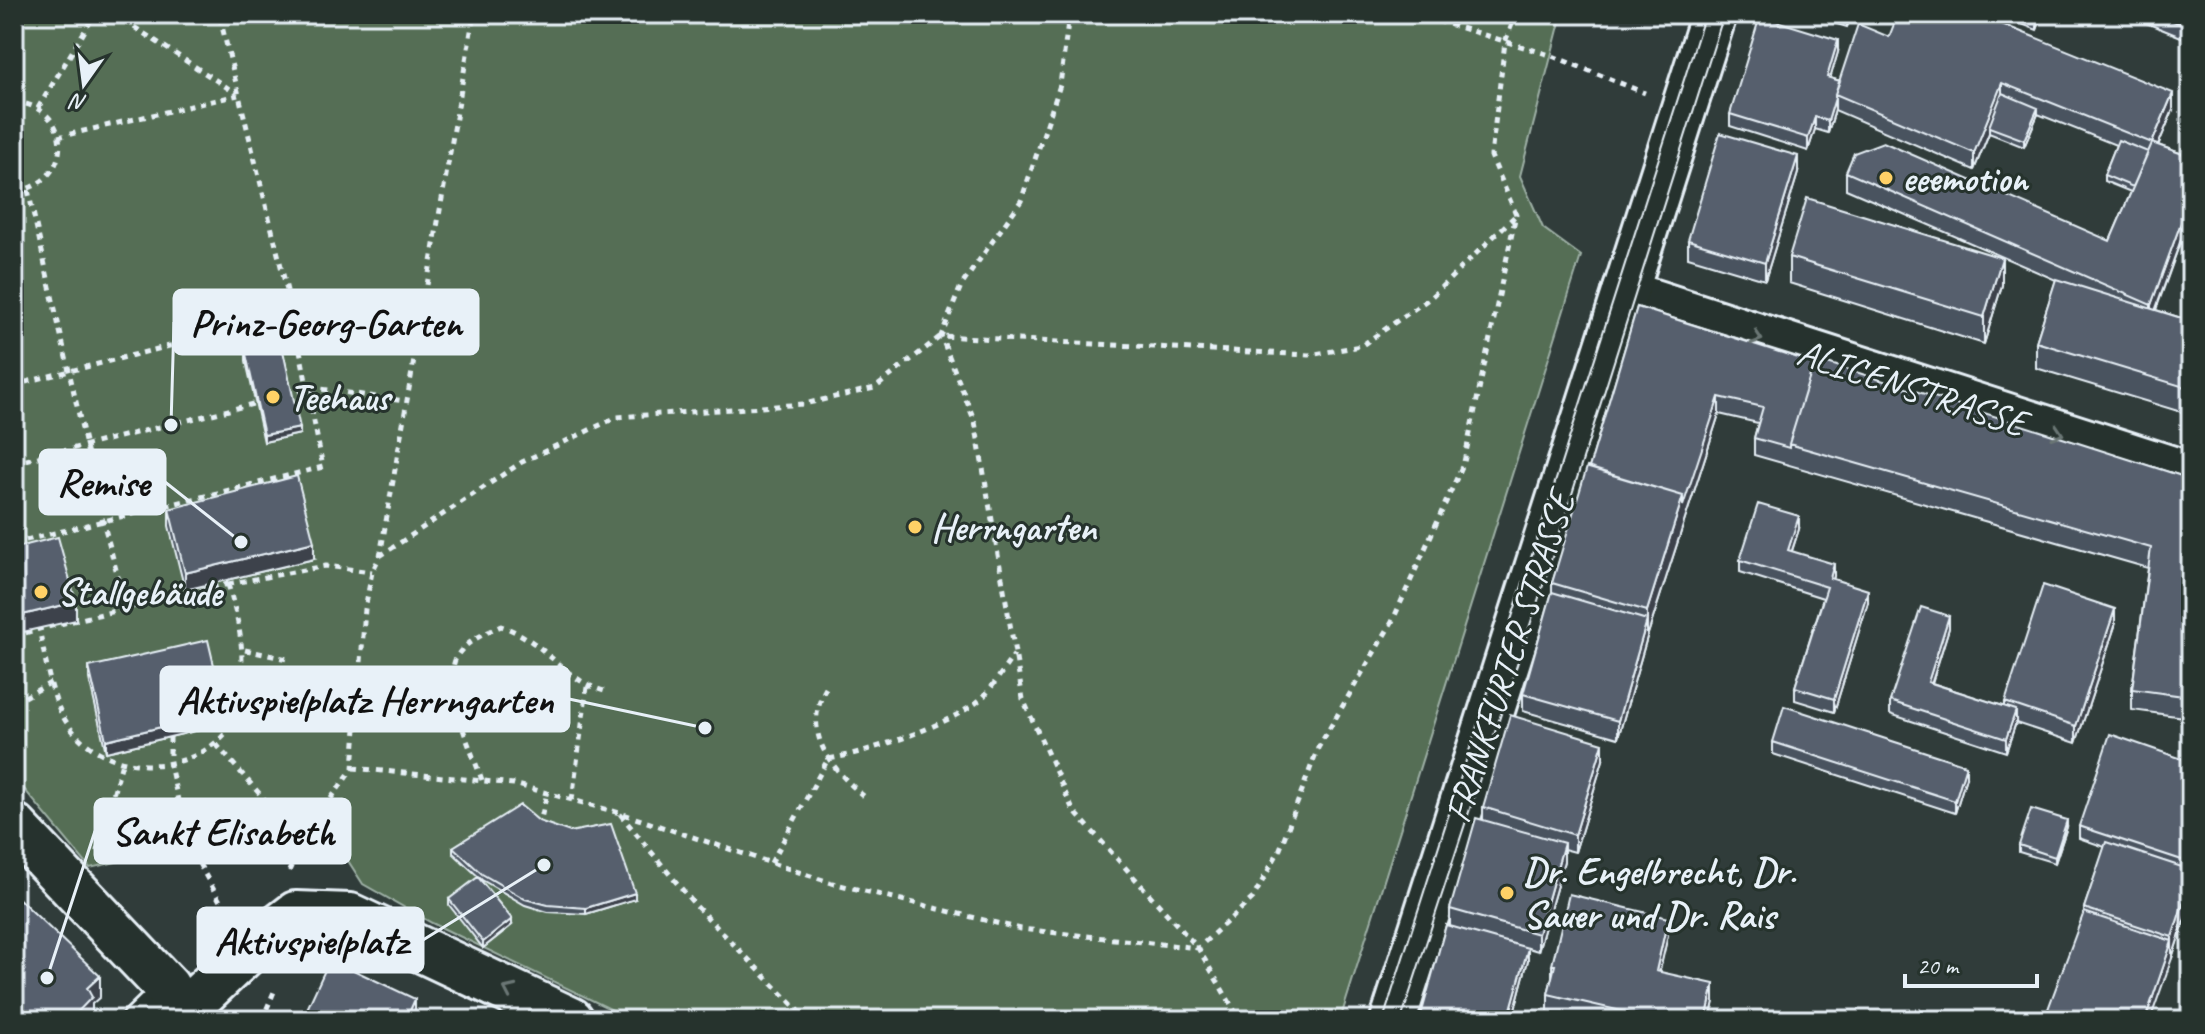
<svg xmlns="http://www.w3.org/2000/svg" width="2205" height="1034" viewBox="0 0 2205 1034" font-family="Caveat,sans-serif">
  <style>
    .green { fill: #546e54; stroke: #9eb0a6; stroke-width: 2 }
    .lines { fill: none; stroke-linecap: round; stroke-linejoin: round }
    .service-casing { stroke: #e8f1f8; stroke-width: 28 }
    .minor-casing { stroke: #e8f1f8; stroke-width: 50 }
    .secondary-casing { stroke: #e8f1f8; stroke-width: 50 }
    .path { stroke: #e8f1f8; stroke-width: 5; stroke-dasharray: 6 6; stroke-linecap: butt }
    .service { stroke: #26332d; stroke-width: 22 }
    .minor { stroke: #26332d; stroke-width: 44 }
    .secondary { stroke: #26332d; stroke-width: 44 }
    .tram { stroke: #e8f1f8; stroke-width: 2 }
    .wall { fill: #4a525e; stroke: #e8f1f8; stroke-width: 2 }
    .shaded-wall { fill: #3c424c; stroke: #e8f1f8; stroke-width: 2 }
    .building { fill: #565f6d; stroke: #e8f1f8; stroke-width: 2 }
    .oneway { stroke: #6a7674 }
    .poi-dot { fill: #ffd166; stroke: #26332d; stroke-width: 3 }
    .labels { text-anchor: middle; stroke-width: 6; stroke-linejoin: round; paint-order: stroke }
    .poi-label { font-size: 38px; font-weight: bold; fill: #e8f1f8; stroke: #26332d; text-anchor: start }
    .street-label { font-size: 38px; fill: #e8f1f8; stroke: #26332d }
    .leader { fill: none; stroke: #e8f1f8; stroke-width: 3 }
    .callout-dot { fill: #e8f1f8; stroke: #26332d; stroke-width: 3 }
    .callout { fill: #e8f1f8; stroke: #e8f1f8; stroke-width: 3 }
    .callout-label { font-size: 40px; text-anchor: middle; font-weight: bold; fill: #111 }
  </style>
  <rect width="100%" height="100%" fill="#303c3a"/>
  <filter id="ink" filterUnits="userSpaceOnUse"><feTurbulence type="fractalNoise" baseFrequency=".0125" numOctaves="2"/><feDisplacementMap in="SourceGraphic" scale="16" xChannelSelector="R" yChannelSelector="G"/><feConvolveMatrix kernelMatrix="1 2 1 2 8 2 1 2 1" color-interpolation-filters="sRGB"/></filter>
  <g filter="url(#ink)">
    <path class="green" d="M14,14H1562L1520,176L1543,228L1581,256L1340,1020H633L432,923L363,884L343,853L283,824L90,868L14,777Z"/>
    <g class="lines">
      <defs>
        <path id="service" d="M133,1020L167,987"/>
        <path id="minor" d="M1625,293L2191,475
          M14,826L167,987L186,1020
          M183,1012L250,949L296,914L350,916L571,1020"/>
        <path id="secondary" d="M1393,1020L1714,14"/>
      </defs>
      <use href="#service" class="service-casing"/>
      <use href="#minor" class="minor-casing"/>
      <use href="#secondary" class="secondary-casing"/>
      <path class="path" d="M114,14L237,94
        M1069,14L1060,85L1021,201L961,286L941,336L975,422L1023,699L1073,810L1198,948L1240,1020
        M1415,14L1550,55L1645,93
        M14,102C75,107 75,183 14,192
        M38,108L95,14
        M58,137L238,95
        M28,190L103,521L126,607
        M14,385L293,315L219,14
        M287,396L321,389L404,401
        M14,463L261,402
        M14,543L323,467L293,315
        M380,556L522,462L617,417L804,404L875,388L941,336L1309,355L1361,346L1430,298L1516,215
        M228,584C240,628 245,646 240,692C239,700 240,709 237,716C205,779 105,781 67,723C50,698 46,659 39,629Z
        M228,584L326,566L372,572
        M14,636L39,629
        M245,650L287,659
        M826,688C801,732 830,768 865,797
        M14,703L52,682
        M170,737V765L188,844L225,910
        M216,744L271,807
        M353,768L514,784L620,813L832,883L1021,929L1198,948L1253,898L1280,849L1318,748L1392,622L1464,462L1516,214L1491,156L1505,42L1516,14
        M482,780C472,751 438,680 459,653C469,640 486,633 501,626C549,642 560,680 608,692
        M572,800L587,687
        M620,814L695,905L808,1020
        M539,827L547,793
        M97,851L122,763
        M771,863L828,759C864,754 959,722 984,696C995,684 1004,668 1014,655
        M289,871L306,833L353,768L365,609L372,572L380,556L474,14
        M262,1020L276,987"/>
      <use href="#service" class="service"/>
      <use href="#minor" class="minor"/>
      <use href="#secondary" class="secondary"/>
      <path class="tram" d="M1383,1020L1705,14
        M1401,1020L1547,573L1724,14"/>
    </g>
    <path class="wall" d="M1804,14H1852L1847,27Z
      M1996,14H2043L2037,30Z
      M2124,14H2191V41Z
      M1889,37L2173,110L2158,145L2191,157V212L2156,310L2191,321V415L2036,368V342L2056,280L1846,189V172L2110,241L2131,192L2104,181V175L2116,145L2038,114L2024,147L1989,133L1974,170L1835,110L1828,133L1815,129L1808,151L1730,126V114L1838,52L1830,78L1840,81Z
      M1798,173L1765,280L1688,257V240Z
      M1789,257L2002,285L1984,344L1789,283Z
      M1637,307L2191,479V718L2132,710V689L2148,568L1754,455V438L1758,423L1719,414L1647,637L1618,738L1523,711V694L1552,592V583L1589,468Z
      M246,354L300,434L264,442L246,361Z
      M169,509L314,559L185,590L169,526Z
      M1799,529L1792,551L1834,576L1833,579L1868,602L1834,712L1795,700V687L1823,598L1740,572V560Z
      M2115,626L2076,743L2016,723L2006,752L1890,714V701L1949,628L1932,683L2005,707V702Z
      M89,667L225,724L106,752L89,679Z
      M1773,742L1966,777L1955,813L1773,754Z
      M1603,760L1575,852L1564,849V861L1538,951L1528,948V960L1512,1020H1420L1446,925L1450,926V909L1483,820V807Z
      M2191,762V900L2172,958L2084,912V908L2105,847L2079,838V826Z
      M539,821L635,899L586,914L548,912L525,905L482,880L453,853V847Z
      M2067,827L2055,863L2019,852V845Z
      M449,899L512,925L483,948L449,905Z
      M1668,935L1659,972L1714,1001L1710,1020H1585L1548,1012V994L1552,977V965Z"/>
    <path class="shaded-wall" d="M1848,14H1852L1847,27V15Z
      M2038,14H2043L2037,30V18Z
      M1838,40V52L1827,89V77Z
      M2002,83V100L1989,127V133L1974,170V153Z
      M2173,93V110L2152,160V143Z
      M1835,98V110L1828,133V121Z
      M2038,108V114L2024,147V140Z
      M1815,117V129L1808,151V138Z
      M1798,156V173L1765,280V263Z
      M2191,195V212L2151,322V305Z
      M2002,258V285L1984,344V317Z
      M1719,397V414L1647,637V611L1683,496Z
      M300,428V434L264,442V435Z
      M1799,516V529L1788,562V550Z
      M314,542V559L185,590V573Z
      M1834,564V576L1830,590V578Z
      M1868,590V602L1834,712V699Z
      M76,602V620L14,634V617Z
      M2115,609V626L2076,743V726Z
      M1949,616V628L1928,694V682Z
      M1647,620V637L1618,738V721Z
      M2016,710V722L2006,752V739Z
      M225,712V724L106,752V740Z
      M1603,743V760L1575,852V835Z
      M1966,765V777L1955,813V801Z
      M2067,820V827L2055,863V857Z
      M1564,843V861L1538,951V934Z
      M2191,879V900L2172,958V937Z
      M635,893V899L586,914V908Z
      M1668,918V935L1656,988V971Z
      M512,919V925L483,948V942Z
      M2172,941V958L2150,1020H2145Z
      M1528,948V960L1512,1020H1508Z
      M100,976V997L92,1004V1018L90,1020H70L87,988Z
      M1714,984V1001L1710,1020H1706Z
      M415,999V1012L411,1020H406Z"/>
    <path class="building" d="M1898,14H1977L2173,93L2152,143L2002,83L1974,153L1835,94L1858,24L1889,37Z
      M2026,14H2038L2037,18Z
      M2155,14H2191V28Z
      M1760,16L1838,40L1827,77L1840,81L1835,94V98L1828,121L1815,117L1808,138L1730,114Z
      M2002,93L2038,108L2024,140L1989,127Z
      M1720,133L1798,156L1765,263L1688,240Z
      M2118,140L2148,152L2133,187L2104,175Z
      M1883,142L2110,241L2152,143L2191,157V195L2151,305L1846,172L1854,153Z
      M1807,198L2002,258L1984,317L1789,257Z
      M2056,279L2191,321V389L2036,342Z
      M1637,307L1814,363L1789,444V448L1754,438L1763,407L1719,397L1683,506V496L1589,468Z
      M282,346L300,428L264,435L246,354Z
      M1815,359L2191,479V697L2132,689L2151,548L1789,444Z
      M1587,467L1683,496L1647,611L1552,583Z
      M297,476L314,542L185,573L169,509Z
      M1758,504L1799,516L1788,550L1834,564L1830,578L1868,590L1834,699L1795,687L1827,587L1740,560Z
      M58,537L76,602L14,617V548Z
      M2043,585L2115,609L2076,726L2005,702Z
      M1552,592L1647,620L1618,721L1523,694Z
      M1921,607L1949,616L1928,682L2016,710L2006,739L1890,701Z
      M208,640L225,712L106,740L89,667Z
      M1784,706L1966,765L1955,801L1773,742Z
      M1510,715L1603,743L1575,835L1483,807Z
      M2110,734L2191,762V863L2079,826Z
      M520,805L539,821L570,832L611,824L635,893L586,908L548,905L525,899L482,874L453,847Z
      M2031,809L2067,820L2055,857L2019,845Z
      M1476,818L1564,843L1538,934L1450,909Z
      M2106,842L2191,870V879L2172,937L2084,908Z
      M478,877L512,919L483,942L449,899Z
      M14,894L100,976L87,988L92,997L70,1020H14Z
      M1569,894L1668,918L1656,971L1714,984L1706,1020H1660L1548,994L1555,965H1552Z
      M2084,912L2172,941L2145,1020H2044Z
      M1446,925L1528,948L1508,1020L1420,1019Z
      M330,959L415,999L406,1020H302Z"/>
    <defs><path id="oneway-chevron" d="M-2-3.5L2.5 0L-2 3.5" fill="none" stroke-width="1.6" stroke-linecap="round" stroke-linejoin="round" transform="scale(2)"/></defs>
    <g class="oneway">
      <use href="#oneway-chevron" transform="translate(1757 338) rotate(18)"/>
      <use href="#oneway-chevron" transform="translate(2058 433) rotate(18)"/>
      <use href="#oneway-chevron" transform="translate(509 990) rotate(-155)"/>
    </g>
  </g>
  <g class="poi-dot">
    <circle cx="1886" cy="178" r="8"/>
    <circle cx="273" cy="397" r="8"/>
    <circle cx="915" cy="527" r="8"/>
    <circle cx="41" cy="592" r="8"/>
    <circle cx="1507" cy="893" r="8"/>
  </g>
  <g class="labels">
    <g class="poi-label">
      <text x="1902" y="191">eeemotion</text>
      <text x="289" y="410">Teehaus</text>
      <text x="931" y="540">Herrngarten</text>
      <text x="57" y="605">Stallgebäude</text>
      <text x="1523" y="884">Dr. Engelbrecht, Dr.<tspan x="1523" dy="44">Sauer und Dr. Rais</tspan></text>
    </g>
    <g class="street-label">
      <text transform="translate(1912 387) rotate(18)" y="13">ALICENSTRASSE</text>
      <text transform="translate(1509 657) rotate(-72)" y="13">FRANKFURTER STRASSE</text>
    </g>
  </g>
  <path class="leader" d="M171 425L174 322M241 542L165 482M705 728L569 699M47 978L95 831M544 865L423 940"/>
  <g class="callout-dot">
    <circle cx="171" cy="425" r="8"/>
    <circle cx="241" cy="542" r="8"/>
    <circle cx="705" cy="728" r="8"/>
    <circle cx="47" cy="978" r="8"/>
    <circle cx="544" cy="865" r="8"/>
  </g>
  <g class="callout">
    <rect x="174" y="290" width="304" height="64" rx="8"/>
    <rect x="40" y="450" width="125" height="64" rx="8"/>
    <rect x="161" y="667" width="408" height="64" rx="8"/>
    <rect x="95" y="799" width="255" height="64" rx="8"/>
    <rect x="198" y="908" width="225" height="64" rx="8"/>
  </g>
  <g class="callout-label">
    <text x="326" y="336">Prinz-Georg-Garten</text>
    <text x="103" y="496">Remise</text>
    <text x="365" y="713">Aktivspielplatz Herrngarten</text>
    <text x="223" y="845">Sankt Elisabeth</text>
    <text x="311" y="954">Aktivspielplatz</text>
  </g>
  <rect width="2205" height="1034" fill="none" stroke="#26332d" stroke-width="48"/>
  <rect x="24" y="24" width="2157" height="986" fill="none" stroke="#e8f1f8" stroke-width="3" filter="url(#ink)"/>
  <g transform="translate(84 84) rotate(194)" stroke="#26332d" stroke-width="6" paint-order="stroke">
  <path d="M0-6L14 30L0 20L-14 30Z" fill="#e8f1f8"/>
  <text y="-12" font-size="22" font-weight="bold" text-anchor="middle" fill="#e8f1f8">N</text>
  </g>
  <path d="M1905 974v12h132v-12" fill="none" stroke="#e8f1f8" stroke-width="4"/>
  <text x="1917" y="974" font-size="24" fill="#e8f1f8" stroke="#26332d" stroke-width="6" paint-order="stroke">20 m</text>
</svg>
